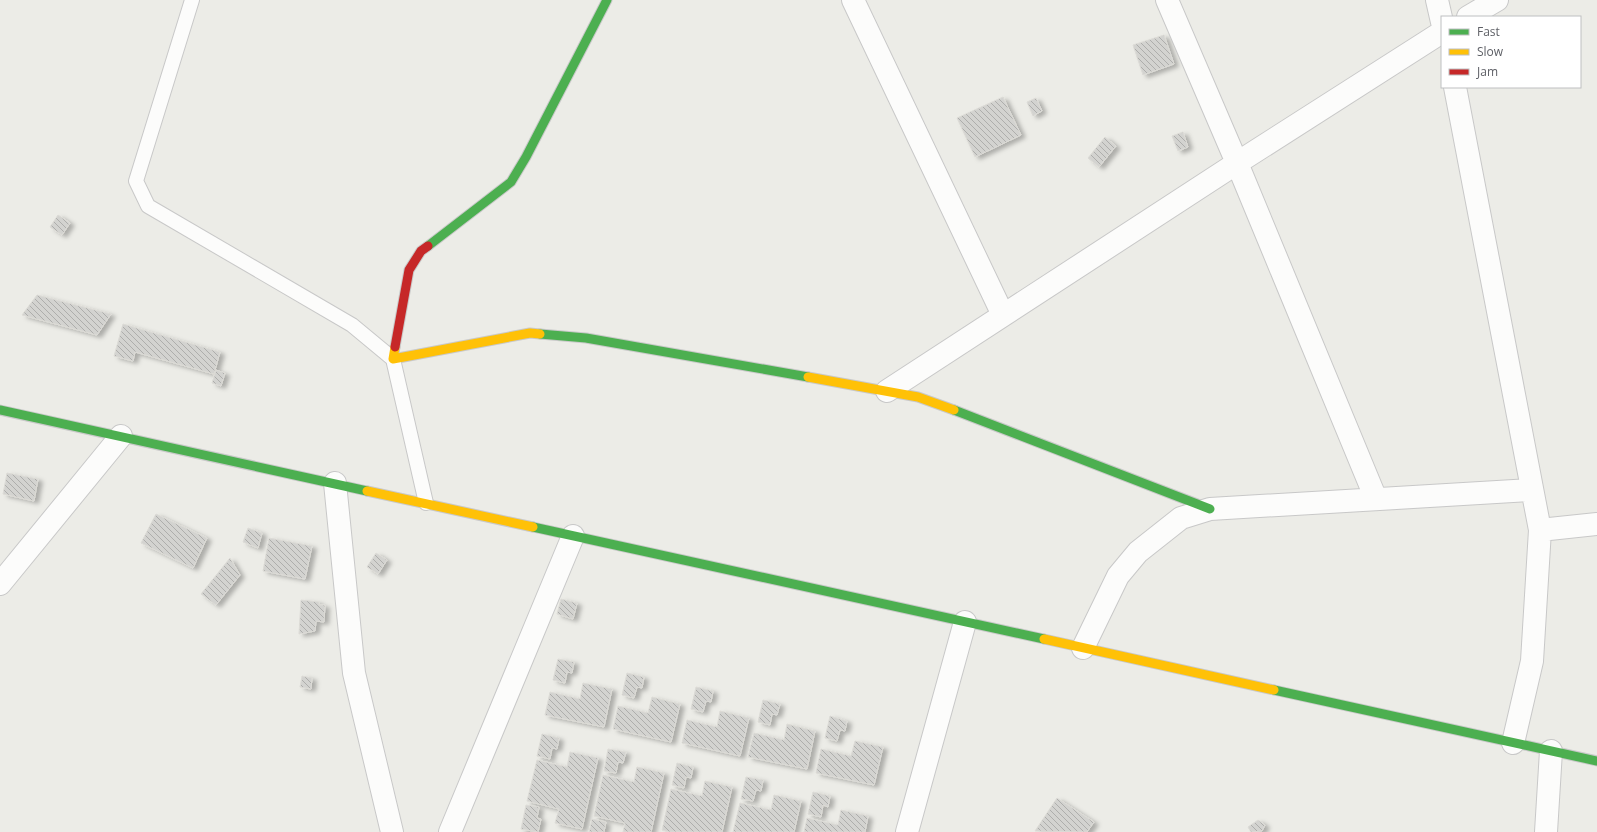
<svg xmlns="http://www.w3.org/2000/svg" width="1597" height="832" viewBox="0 0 1597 832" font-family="'Open Sans',sans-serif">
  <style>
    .building { fill: url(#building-back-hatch); stroke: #dcdbd6; filter: url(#shadow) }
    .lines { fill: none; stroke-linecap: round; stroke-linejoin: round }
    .lane-casing { stroke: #c8c8c8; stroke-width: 16 }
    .street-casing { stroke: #c8c8c8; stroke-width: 24 }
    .fast-casing { stroke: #c9c9c9; stroke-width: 11 }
    .slow-casing { stroke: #c9c9c9; stroke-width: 11 }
    .jam-casing { stroke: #c9c9c9; stroke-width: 11 }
    .lane { stroke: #fcfcfb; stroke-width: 14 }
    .street { stroke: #fcfcfb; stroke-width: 22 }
    .fast { stroke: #4caf50; stroke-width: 9 }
    .slow { stroke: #ffc107; stroke-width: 9 }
    .jam { stroke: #c62828; stroke-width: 9 }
  </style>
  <defs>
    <pattern id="building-back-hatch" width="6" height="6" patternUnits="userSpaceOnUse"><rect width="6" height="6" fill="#d3d3d0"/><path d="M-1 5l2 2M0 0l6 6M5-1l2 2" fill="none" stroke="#aeaeac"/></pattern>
    <filter id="shadow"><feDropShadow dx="4.5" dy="2.5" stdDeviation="2" flood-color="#0004"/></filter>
  </defs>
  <rect width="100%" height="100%" fill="#ecece7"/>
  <path class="building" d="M1164,35L1174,64L1143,75L1133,45Z
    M1003,97L1021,135L975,157L957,118Z
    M1036,98L1042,111L1033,116L1027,102Z
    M1183,132L1188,147L1178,151L1172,136Z
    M1105,137L1116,146L1099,167L1088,158Z
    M58,215L70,223L62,235L50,227Z
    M37,295L111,314L97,335L22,315Z
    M123,324L220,352L214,374L135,352L133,361L114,356Z
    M216,370L225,373L221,386L212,383Z
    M7,473L38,479L34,501L3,494Z
    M156,514L207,538L193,568L141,543Z
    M248,528L262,533L258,548L243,542Z
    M269,538L312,546L305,579L263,571Z
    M376,553L387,560L378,574L367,567Z
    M230,558L240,575L216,605L201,594Z
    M561,599L577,603L573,619L557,614Z
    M301,600L319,602V605H325L324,622L316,621L315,631L299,634Z
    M558,659L574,662L572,673L567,672L565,683L553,680Z
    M627,673L644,677L642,688L637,687L634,698L622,695Z
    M302,676L312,678L311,689L300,687Z
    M583,683L612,689L604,727L545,715L550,692L580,699Z
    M696,687L713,691L711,702L706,701L703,712L691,709Z
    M652,697L680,704L671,742L613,729L618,706L648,713Z
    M763,700L780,704L777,715L772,714L770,725L758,722Z
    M720,711L749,718L740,756L682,743L687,720L717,727Z
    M830,716L847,721L845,731L840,730L837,741L825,738Z
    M787,724L815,731L807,769L748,757L754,733L784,740Z
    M542,734L559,738L557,749L552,748L550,759L537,756Z
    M855,741L883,747L874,785L816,773L821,749L851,756Z
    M608,749L626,752L623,763L618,762L616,773L604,771Z
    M570,752L598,758L582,829L555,823L559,809L527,801L537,760L567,767Z
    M677,763L693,767L691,778L686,777L684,788L672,785Z
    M637,767L664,773L651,832H623L625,823L594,816L603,775L634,782Z
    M746,777L763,780L761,791L756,790L753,801L741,799Z
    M705,781L732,787L722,832H669L662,830L671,789L702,796Z
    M813,792L830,796L828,807L823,805L821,817L808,814Z
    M774,795L801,801L794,832H733L740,803L771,810Z
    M1057,798L1094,822L1087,832L1035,831Z
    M526,805L539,807L537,818L541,819L538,832L521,829Z
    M841,810L868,816L865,832H804L807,818L838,825Z
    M592,819L606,822L604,832H589Z
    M1258,820L1265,825L1262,831L1251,832L1248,827Z"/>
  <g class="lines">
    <defs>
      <path id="lane" d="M192,0L136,181L148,206L352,325L393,359L426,503"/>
      <path id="street" d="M853,0L1003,315
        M1167,0L1237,163L1376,499
        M1437,0L1442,22
        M1468,17L1497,0
        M1455,87L1540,530L1532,661L1513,743
        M887,391L1237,163L1442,32
        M335,483L354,673L392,832
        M1540,530L1597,524
        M0,584L121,436
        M1083,648L1118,576L1138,552L1181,518L1210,509L1532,490
        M450,832L573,536
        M907,832L965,622
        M1546,832L1551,751"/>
      <path id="fast" d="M428,246L511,182L526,157L607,0
        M540,334L586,338L808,377
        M0,410L367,491
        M954,410L1210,509
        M533,527L1044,639
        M1274,690L1597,761"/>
      <path id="slow" d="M395,347L393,359L530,333L540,334
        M808,377L918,397L954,410
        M367,491L533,527
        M1044,639L1274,690"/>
      <path id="jam" d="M395,347L409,270L421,251L428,246"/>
    </defs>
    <use href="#lane" class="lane-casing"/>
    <use href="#street" class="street-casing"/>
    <use href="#fast" class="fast-casing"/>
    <use href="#slow" class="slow-casing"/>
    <use href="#jam" class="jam-casing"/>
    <use href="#lane" class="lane"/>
    <use href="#street" class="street"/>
    <use href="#fast" class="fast"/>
    <use href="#slow" class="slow"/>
    <use href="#jam" class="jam"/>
  </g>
  <rect x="1441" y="16" width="140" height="72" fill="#ffffff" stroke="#bebfc1"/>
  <rect x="1449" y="29" width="20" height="6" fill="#4caf50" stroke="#bebfc1"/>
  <text x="1477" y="36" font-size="12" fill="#5d5f65">Fast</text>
  <rect x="1449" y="49" width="20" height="6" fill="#ffc107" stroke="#bebfc1"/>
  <text x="1477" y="56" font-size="12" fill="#5d5f65">Slow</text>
  <rect x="1449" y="69" width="20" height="6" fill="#c62828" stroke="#bebfc1"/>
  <text x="1477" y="76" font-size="12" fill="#5d5f65">Jam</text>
</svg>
